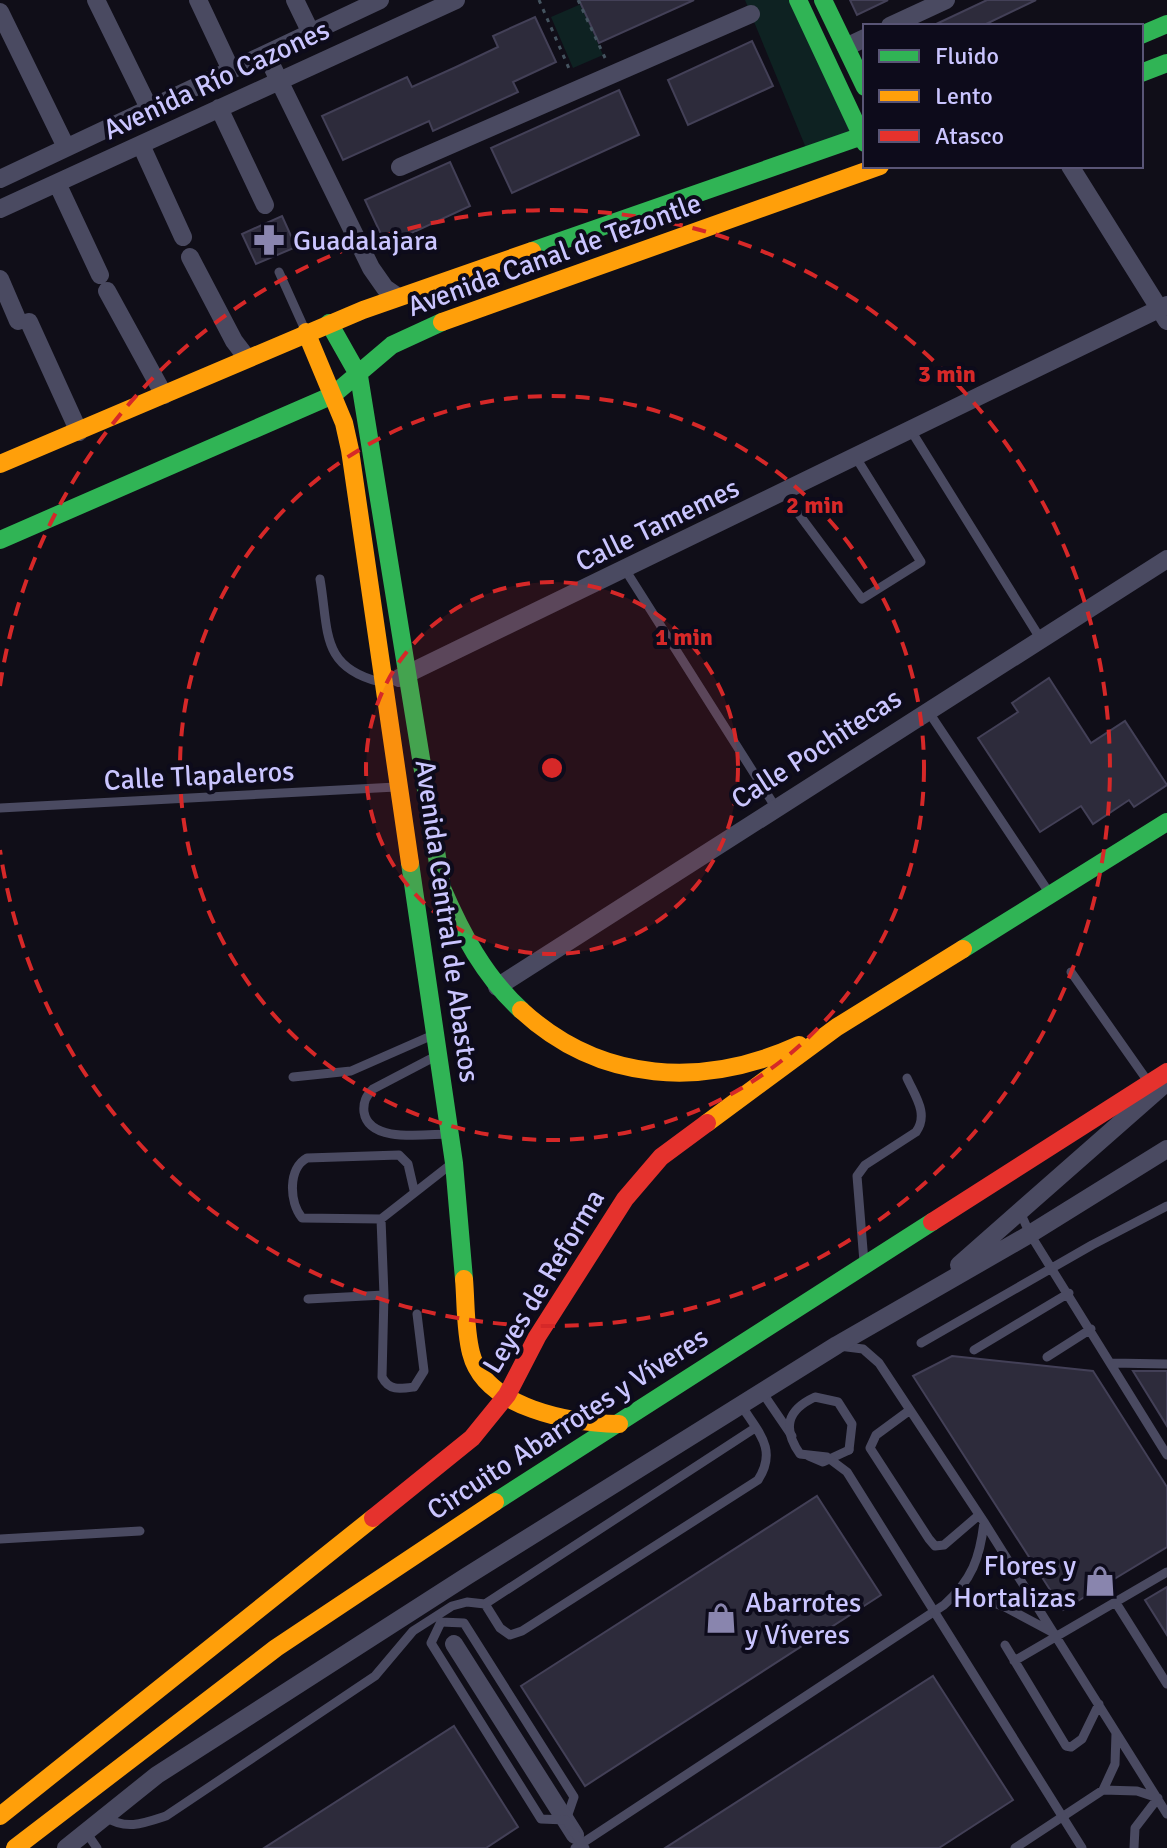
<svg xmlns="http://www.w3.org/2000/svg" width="1167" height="1848" viewBox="0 0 1167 1848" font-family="Signika,sans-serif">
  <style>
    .green { fill: #0e2222 }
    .building { fill: #2d2b3b; stroke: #434057; stroke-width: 2 }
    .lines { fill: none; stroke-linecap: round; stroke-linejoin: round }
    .path { stroke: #455460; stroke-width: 3; stroke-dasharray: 4 6; stroke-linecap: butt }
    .lane { stroke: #4a4a61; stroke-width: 9 }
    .street { stroke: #4a4a61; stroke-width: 18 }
    .fast { stroke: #30b455; stroke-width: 18 }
    .slow { stroke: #ff9f0a; stroke-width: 18 }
    .jam { stroke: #e5322d; stroke-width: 18 }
    .lane-bridge { stroke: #4a4a61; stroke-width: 9 }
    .ring { fill: none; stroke: #d62828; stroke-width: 4; stroke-dasharray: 14 10 }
    .labels { text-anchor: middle; stroke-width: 8; stroke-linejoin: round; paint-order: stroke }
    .street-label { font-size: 28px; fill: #cac5ff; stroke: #0d0b1b }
    .poi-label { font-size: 28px; fill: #cac5ff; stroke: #0d0b1b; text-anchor: start }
    .centre { fill: #d62828; stroke: #0d0b1b; stroke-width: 4 }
    .ring-label { font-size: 24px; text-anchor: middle; font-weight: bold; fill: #d62828; stroke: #0d0b1b; stroke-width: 8; stroke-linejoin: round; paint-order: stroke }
  </style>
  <rect width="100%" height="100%" fill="#100e18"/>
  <path class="green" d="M745,0H793L856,131L806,148Z
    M581,4L603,55L573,68L551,17Z"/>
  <path class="building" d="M579,0H694L599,43Z
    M850,0H888L857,15Z
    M987,0H1036L982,26H932Z
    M535,17L556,62L513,82L518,92L433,131L429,121L343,160L322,116L407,77L412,87L456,67L498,47L493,36Z
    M752,41L773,86L688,125L668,80Z
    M619,90L639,135L512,193L491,148Z
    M450,162L470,206L386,245L365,200Z
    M282,216L296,247L256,264L242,234Z
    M1049,678L1091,743L1125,721L1167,785L1134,807L1129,800L1093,824L1081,806L1040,832L978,738L1018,712L1012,703Z
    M952,1356L1093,1371L1167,1487V1547L1063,1610L913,1376Z
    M1133,1371H1167V1426Z
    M817,1496L881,1595L585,1786L521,1686Z
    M1167,1587V1635L1145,1600Z
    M933,1676L1013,1800L939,1848H665Z
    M454,1726L518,1827L486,1848H264Z"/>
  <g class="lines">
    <path class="path" d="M539,0L571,73
      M578,0L606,60"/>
    <path class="lane" d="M279,272L306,332
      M910,429L1040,638
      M783,493L862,599L921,562L855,456
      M626,571L776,808
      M320,579C329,631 320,667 380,682
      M928,711L1048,891
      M0,808L396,787
      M1071,972L1149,1083
      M436,1056L373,1089C366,1096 363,1102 364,1112C369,1144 426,1134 449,1134
      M293,1077L351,1071L433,1035
      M1020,1212L1030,1234L1167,1455
      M381,1219L302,1218C289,1202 288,1168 307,1158L399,1155L408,1164L414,1190
      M864,1262L857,1176L865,1165L916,1132C929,1114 915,1096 907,1078
      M308,1299L384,1295
      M417,1314L424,1371L414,1387C400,1389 389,1391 382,1377L384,1295L381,1219L450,1165
      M921,1343L1092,1245L1167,1206
      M839,1346L863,1349L879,1363L984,1522L1167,1814
      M974,1350L1069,1293
      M1047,1357L1091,1329
      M1112,1363L1167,1364
      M762,1392L792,1436
      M910,1410L876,1435L870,1448L929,1539L935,1546L944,1545L979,1515
      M809,1456L823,1462L849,1450
      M0,1539L140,1531
      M960,1591L1005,1607L1050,1631
      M1116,1603L1167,1684
      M485,1604L755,1428
      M441,1622L464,1623L574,1797L566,1820
      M1005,1645L1066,1746L1071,1747L1082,1739L1099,1704
      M1014,1661L1167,1572
      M1103,1790L1137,1791L1158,1798L1135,1828L1134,1848
      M105,1817C126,1830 142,1824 166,1816L375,1676L413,1631L452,1606L467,1602L485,1604L500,1628L510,1635L522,1631L758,1480C778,1449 758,1432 741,1405
      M86,1832L97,1848
      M575,1848L944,1605C972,1580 980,1558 984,1522
      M1015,1848L1103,1790L1115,1764L1116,1733"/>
    <path class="street" d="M96,0L149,108
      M198,0L231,70
      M295,0L311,33
      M0,12L66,147
      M890,26L946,0
      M846,47L865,38
      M266,54L371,268L385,288L398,297
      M219,108L265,205
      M141,145L183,237
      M1070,166L1167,321
      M400,167L751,14
      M0,179L380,0
      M57,183L100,275
      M0,209L456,0
      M190,257L234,341L247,358
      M0,279L18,321
      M107,291L164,395
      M29,322L79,432
      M399,678L1167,305
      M497,987L1167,559
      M959,1265L1167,1082
      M454,1644L575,1835
      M66,1848L157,1775L467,1576L837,1345L1030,1234L1167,1149"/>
    <path class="fast" d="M798,0L865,143
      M823,0L865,87
      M1141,35L1167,24
      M1141,73L1167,63
      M532,251L865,135
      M329,323L359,376L442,888C462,934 484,976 521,1010
      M0,540L333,395L392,345L442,322
      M410,863L454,1163L464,1279
      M963,949L1167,822
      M495,1502L932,1222"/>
    <path class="slow" d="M442,322L880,166
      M306,332L344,423L350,450L410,863
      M0,464L363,310L532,251
      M521,1010C601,1084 704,1088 799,1045
      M707,1123L837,1027L963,949
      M464,1279C466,1303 465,1330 471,1353C485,1409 572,1423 619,1424
      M0,1816L373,1518
      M15,1848L276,1648L495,1502"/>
    <path class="jam" d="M932,1222L1167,1072
      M373,1518L472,1438L507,1395L537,1337L625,1199L661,1157L707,1123"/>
    <path class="lane-bridge" d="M849,1450L852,1424L838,1402L815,1397C787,1410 782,1428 800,1454L827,1457L847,1472L1082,1848
      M441,1622L431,1643L541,1819L566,1820L585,1848"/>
  </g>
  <circle cx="552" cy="768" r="186" fill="#d62828" fill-opacity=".12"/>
  <g class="ring">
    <circle cx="552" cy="768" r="186"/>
    <circle cx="552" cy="768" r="372"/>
    <path d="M0 686A558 558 0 1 1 0 850"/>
  </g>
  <defs>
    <symbol id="pharmacy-bare" viewBox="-9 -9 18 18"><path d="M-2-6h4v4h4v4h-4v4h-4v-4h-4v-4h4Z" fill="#8985ae" stroke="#0d0b1b" stroke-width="2.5" paint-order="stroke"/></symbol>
    <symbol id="shop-bare" viewBox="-9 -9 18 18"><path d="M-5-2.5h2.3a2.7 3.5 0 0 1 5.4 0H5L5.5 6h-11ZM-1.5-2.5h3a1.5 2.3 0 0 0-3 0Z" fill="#8985ae" stroke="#0d0b1b" stroke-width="2.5" paint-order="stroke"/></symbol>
  </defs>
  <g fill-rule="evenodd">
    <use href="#pharmacy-bare" x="247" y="218" width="44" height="44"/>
    <use href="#shop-bare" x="1078" y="1559" width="44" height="44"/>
    <use href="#shop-bare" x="699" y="1596" width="44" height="44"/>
  </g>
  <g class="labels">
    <g class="street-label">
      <text transform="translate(216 79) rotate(-25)" y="10">Avenida Río Cazones</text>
      <text transform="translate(554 254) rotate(-20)" y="10">Avenida Canal de Tezontle</text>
      <text transform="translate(657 524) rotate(-26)" y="10">Calle Tamemes</text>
      <text transform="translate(816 748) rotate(-33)" y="10">Calle Pochitecas</text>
      <text transform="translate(199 775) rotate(-3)" y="10">Calle Tlapaleros</text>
      <text transform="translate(448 921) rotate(82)" y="10">Avenida Central de Abastos</text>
      <text transform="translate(543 1281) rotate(-59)" y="10">Leyes de Reforma</text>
      <text transform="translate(567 1423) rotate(-33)" y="10">Circuito Abarrotes y Víveres</text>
    </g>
    <g class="poi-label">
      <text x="293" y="250">Guadalajara</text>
      <text x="1076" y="1575" text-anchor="end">Flores y<tspan x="1076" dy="32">Hortalizas</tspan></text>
      <text x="745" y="1612">Abarrotes<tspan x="745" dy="32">y Víveres</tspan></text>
    </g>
  </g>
  <circle cx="552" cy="768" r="12" class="centre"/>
  <g class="ring-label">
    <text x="947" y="382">3 min</text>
    <text x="815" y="513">2 min</text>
    <text x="684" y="645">1 min</text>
  </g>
  <rect x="863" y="24" width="280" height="144" fill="#0d0b1b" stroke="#595576" stroke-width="2"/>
  <rect x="879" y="50" width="40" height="12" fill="#30b455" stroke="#595576" stroke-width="2"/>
  <text x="935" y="64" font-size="24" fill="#cac5ff">Fluido</text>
  <rect x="879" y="90" width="40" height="12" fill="#ff9f0a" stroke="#595576" stroke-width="2"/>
  <text x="935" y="104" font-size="24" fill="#cac5ff">Lento</text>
  <rect x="879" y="130" width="40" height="12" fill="#e5322d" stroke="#595576" stroke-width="2"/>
  <text x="935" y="144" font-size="24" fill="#cac5ff">Atasco</text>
</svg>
